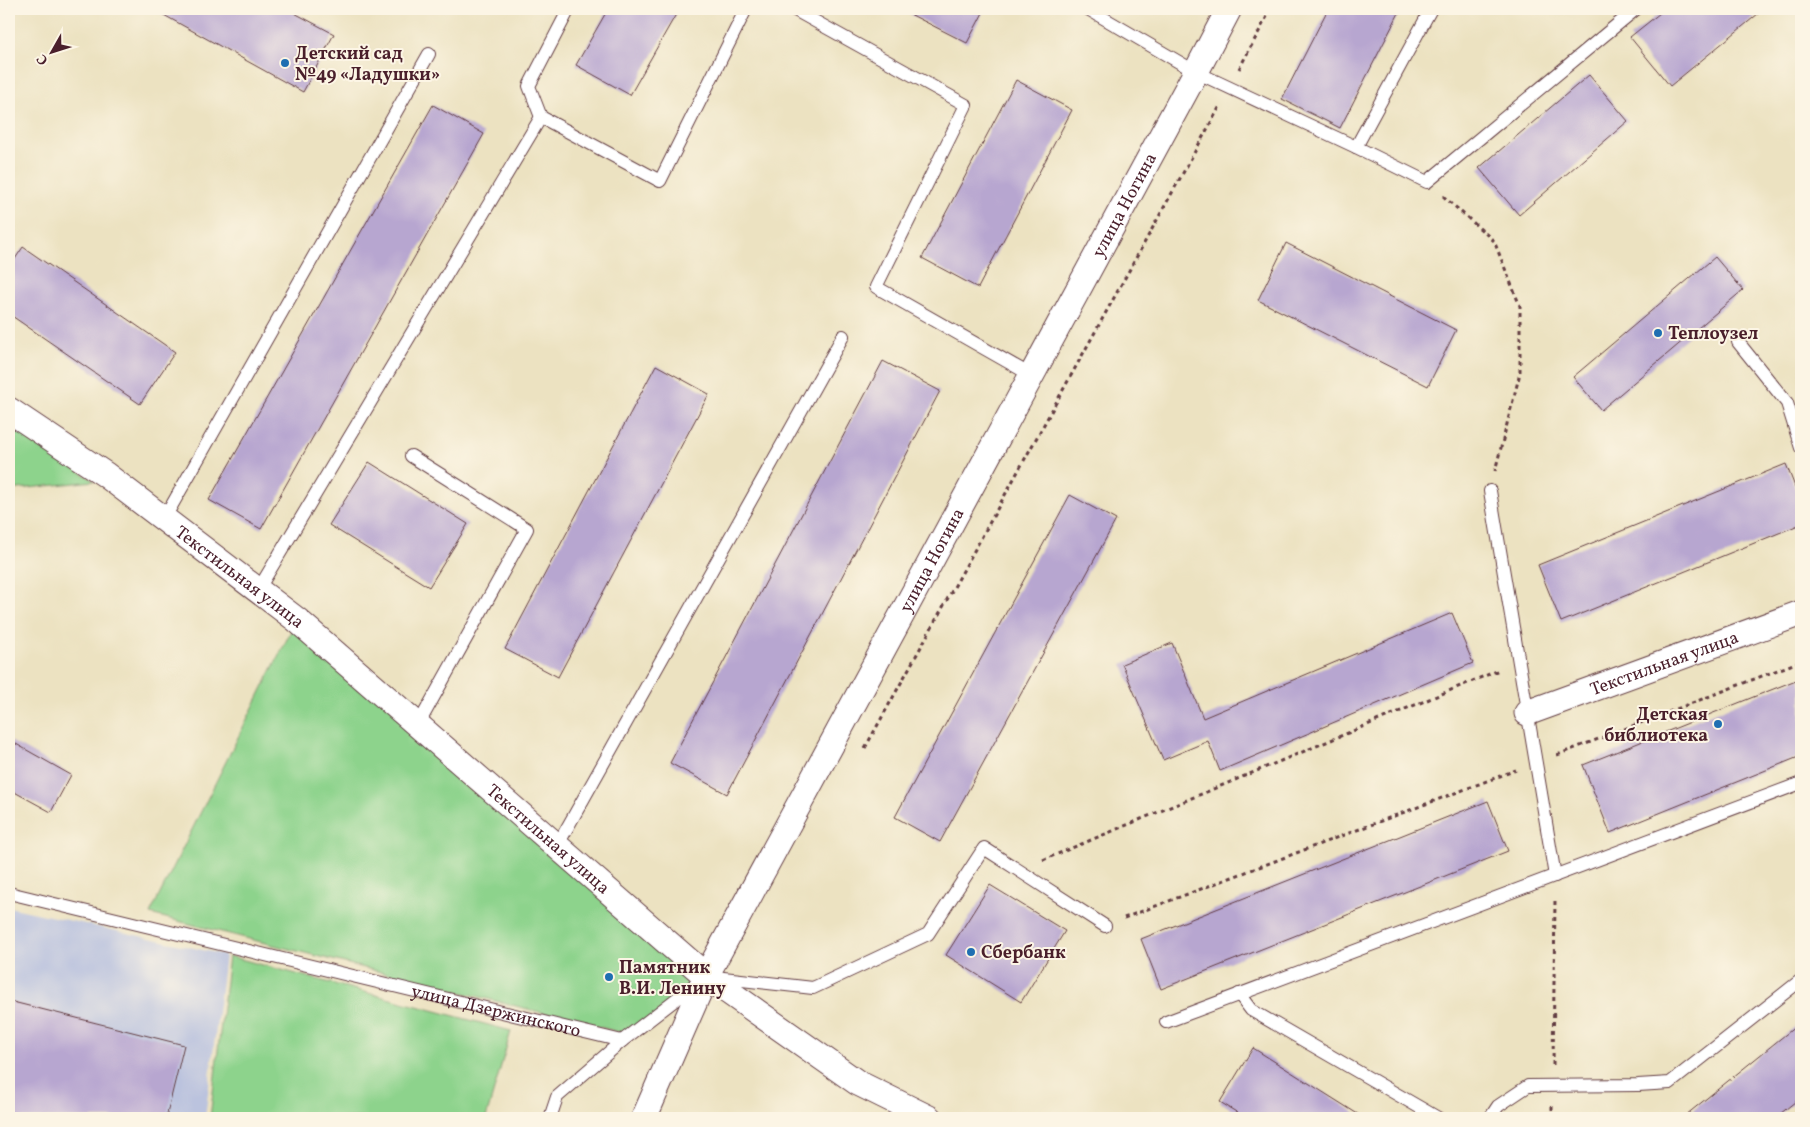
<svg xmlns="http://www.w3.org/2000/svg" width="1810" height="1127" viewBox="0 0 1810 1127" font-family="Vollkorn,serif">
  <style>
    .industrial { fill: #bbc3de }
    .green { fill: #8dd38c; stroke: #6c795c }
    .building { fill: #b7a6d0 }
    .lines { fill: none; stroke-linecap: round; stroke-linejoin: round }
    .service-casing { stroke: #623c42; stroke-width: 14 }
    .minor-casing { stroke: #623c42; stroke-width: 27 }
    .path { stroke: #623c42; stroke-width: 3; stroke-dasharray: 4 4; stroke-linecap: butt }
    .service { stroke: #fff; stroke-width: 12 }
    .minor { stroke: #fff; stroke-width: 25 }
    .poi-dot { fill: #1f6fb2; stroke: #fcf5e5; stroke-width: 2 }
    .labels { text-anchor: middle; stroke-width: 4; stroke-linejoin: round; paint-order: stroke }
    .poi-label { font-size: 18px; font-weight: bold; fill: #4a1f2b; stroke: #fcf5e5; text-anchor: start }
    .street-label { font-size: 18px; fill: #4a1f2b; stroke: #fcf5e5 }
  </style>
  <rect width="100%" height="100%" fill="#fcf5e5"/>
  <filter id="ink" filterUnits="userSpaceOnUse"><feTurbulence type="fractalNoise" baseFrequency=".02" numOctaves="2"/><feDisplacementMap in="SourceGraphic" scale="10" xChannelSelector="R" yChannelSelector="G"/><feConvolveMatrix kernelMatrix="1 2 1 2 8 2 1 2 1" color-interpolation-filters="sRGB"/></filter>
  <filter id="wash" filterUnits="userSpaceOnUse"><feTurbulence type="fractalNoise" baseFrequency=".0096" numOctaves="4" result="noise"/><feDisplacementMap in="SourceGraphic" scale="20" xChannelSelector="R" yChannelSelector="G"/><feGaussianBlur stdDeviation="1.12" result="paint"/><feColorMatrix in="noise" values="0 0 0 0 0 0 0 0 0 0 0 0 0 0 0 0 0 1.4 0 .05"/><feComposite in="paint" operator="in"/></filter>
  <g filter="url(#wash)">
    <rect width="100%" height="100%" fill="#ece2c1"/>
    <path class="industrial" d="M9,907L225,955L205,1118H9Z"/>
    <path class="green" d="M9,424L94,481L9,490Z
      M295,623L710,988L623,1033L150,914Z
      M229,956L511,1031L486,1118H210Z"/>
    <g id="blocks">
      <path class="building" d="M153,9H287L334,34L303,92Z
        M608,9H679L630,95L576,65Z
        M900,9H985L967,43Z
        M1328,9H1401L1340,128L1282,99Z
        M1665,9H1764L1670,86L1630,37Z
        M1589,75L1628,121L1519,215L1479,168Z
        M1016,80L1072,110L978,288L922,258Z
        M433,105L484,134L261,529L209,500Z
        M1286,243L1456,330L1428,386L1258,300Z
        M23,247L175,352L140,404L9,314V268Z
        M1715,257L1743,290L1601,410L1573,377Z
        M883,361L940,391L727,794L670,763Z
        M656,365L709,394L558,677L505,649Z
        M369,462L468,524L429,587L329,525Z
        M1786,464L1801,502V524L1561,622L1538,565Z
        M1070,495L1116,520L940,842L895,817Z
        M1452,613L1473,663L1220,771L1208,741L1163,760L1122,664L1172,643L1203,718Z
        M1801,678V756L1610,833L1583,765Z
        M9,740L71,775L51,812L9,789Z
        M1488,801L1508,851L1161,989L1141,939Z
        M990,885L1065,931L1021,1002L946,955Z
        M9,1001L184,1045L166,1118H9Z
        M1801,1022V1097L1775,1118H1688L1686,1115Z
        M1253,1048L1364,1118H1246L1220,1102Z"/>
    </g>
  </g>
  <g filter="url(#ink)">
    <use href="#blocks" fill-opacity="0" stroke="#623c42" stroke-width="1"/>
    <g class="lines">
      <defs>
        <g id="service">
          <path d="M569,9L529,86L541,117L660,181L746,9"/>
          <path d="M793,9L966,105L876,287L1031,375"/>
          <path d="M1088,9L1196,72L1356,147L1427,182L1636,9"/>
          <path d="M1356,147L1431,9"/>
          <path d="M1738,342L1787,403L1801,448"/>
          <path d="M411,456L527,529L418,725"/>
          <path d="M1490,491L1555,876"/>
          <path d="M164,519L429,54"/>
          <path d="M258,590L541,117"/>
          <path d="M557,846L843,336"/>
          <path id="s1" d="M9,893L622,1041"/>
          <path d="M1239,994L1251,1010L1438,1118"/>
          <path d="M1166,1022L1801,783"/>
          <path d="M550,1118L557,1097L622,1041L706,976L813,988L928,934L984,848L1105,926"/>
          <path d="M1490,1118L1498,1106L1528,1086L1638,1085L1670,1083L1801,980"/>
        </g>
        <g id="minor">
          <path id="s2" d="M9,410L106,475L297,620L706,976L858,1083L929,1118"/>
          <path id="s3" d="M1527,713L1801,613"/>
          <path id="s4" d="M644,1118L706,976L1196,72L1229,9"/>
        </g>
      </defs>
      <use href="#service" class="service-casing"/>
      <use href="#minor" class="minor-casing"/>
      <path class="path" d="M1239,69L1271,9
        M1443,196L1494,241L1520,306V373L1495,471
        M865,748L1220,106
        M1557,755L1801,661
        M1043,860L1499,670
        M1124,918L1516,770
        M1553,1065L1555,899
        M1552,1118V1106"/>
      <use href="#service" class="service"/>
      <use href="#minor" class="minor"/>
    </g>
  </g>
  <g class="poi-dot">
    <circle cx="285" cy="63" r="5"/>
    <circle cx="1658" cy="333" r="5"/>
    <circle cx="1718" cy="724" r="5"/>
    <circle cx="971" cy="952" r="5"/>
    <circle cx="609" cy="977" r="5"/>
  </g>
  <g class="labels">
    <g class="poi-label">
      <text x="295" y="59">Детский сад<tspan x="295" dy="21">№49 «Ладушки»</tspan></text>
      <text x="1668" y="339">Теплоузел</text>
      <text x="1708" y="720" text-anchor="end">Детская<tspan x="1708" dy="21">библиотека</tspan></text>
      <text x="981" y="958">Сбербанк</text>
      <text x="619" y="973">Памятник<tspan x="619" dy="21">В.И. Ленину</tspan></text>
    </g>
    <g class="street-label">
      <text dy="6" stroke="none"><textPath href="#s4" startOffset="1032">улица Ногина</textPath></text>
      <text dy="6" stroke="none"><textPath href="#s4" startOffset="628">улица Ногина</textPath></text>
      <text dy="6" stroke="none"><textPath href="#s2" startOffset="285">Текстильная улица</textPath></text>
      <text dy="6" stroke="none"><textPath href="#s3" startOffset="146">Текстильная улица</textPath></text>
      <text dy="6" stroke="none"><textPath href="#s2" startOffset="690">Текстильная улица</textPath></text>
      <text dy="6" stroke="none"><textPath href="#s1" startOffset="501">улица Дзержинского</textPath></text>
    </g>
  </g>
  <rect width="1810" height="1127" fill="none" stroke="#fcf5e5" stroke-width="30"/>
  <g transform="translate(52 52) rotate(231)" stroke="#fcf5e5" stroke-width="4" paint-order="stroke">
  <path d="M0-4L9 19L0 12L-9 19Z" fill="#4a1f2b"/>
  <text y="-8" font-size="14" font-weight="bold" text-anchor="middle" fill="#4a1f2b">С</text>
  </g>
</svg>
